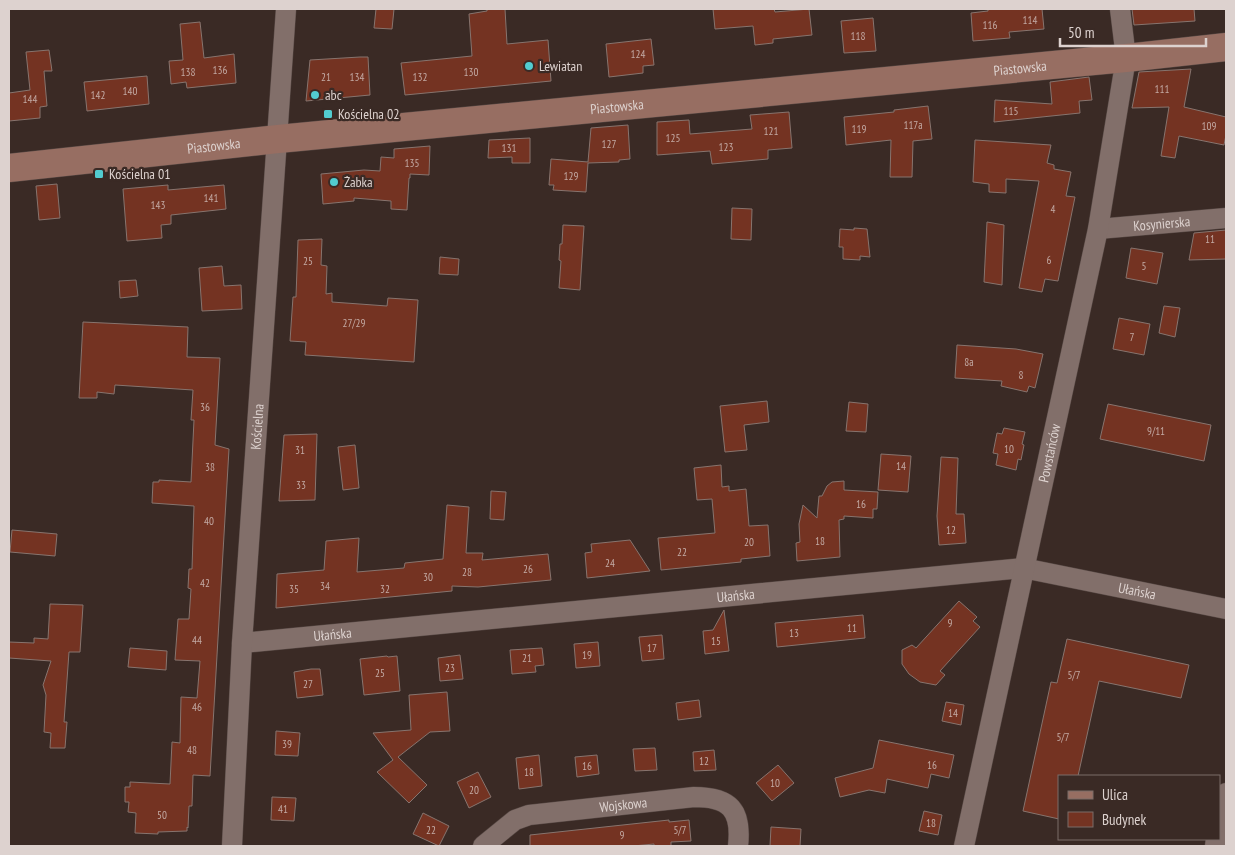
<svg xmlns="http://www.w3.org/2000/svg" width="1235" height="855" viewBox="0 0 1235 855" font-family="'PT Sans Narrow',sans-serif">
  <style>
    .building { fill: #743322; stroke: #87746e }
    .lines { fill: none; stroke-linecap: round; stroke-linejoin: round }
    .street-casing { stroke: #564844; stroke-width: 21 }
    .secondary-casing { stroke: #564844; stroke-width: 29 }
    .street { stroke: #826f6a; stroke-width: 20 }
    .secondary { stroke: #976e62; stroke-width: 28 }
    .poi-dot { fill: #52ccd0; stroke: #3a2a25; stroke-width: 2 }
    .labels { text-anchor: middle; stroke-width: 4.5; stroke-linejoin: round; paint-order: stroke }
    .number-label { font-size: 11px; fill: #c3aaa4 }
    .poi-label { font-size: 14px; fill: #ddd2cf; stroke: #3a2a25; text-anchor: start }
    .street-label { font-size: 14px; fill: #ddd2cf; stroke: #3a2a25 }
  </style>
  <rect width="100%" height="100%" fill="#3a2a25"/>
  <path class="building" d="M376,9H394L392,29L374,28Z
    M487,9H505L507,44L548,40L551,81L405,95L401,63L472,56L469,14L487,11Z
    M713,9H774L775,12L809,9L812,35L773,39V43L755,45L753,26L715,29Z
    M988,9H1042L1044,29L1009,32L1010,38L973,41L971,13L988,11Z
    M1132,9H1194L1195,21L1134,25Z
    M873,18L876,51L844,53L841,21Z
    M200,22L204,58L234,54L236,83L187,88L186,82L171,84L169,61L183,60L180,24Z
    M651,39L654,65L643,66V73L609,77L606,44Z
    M49,50L52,71H44L47,106L40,107V118L9,121V93L30,90L26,52Z
    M360,57H368L370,95L306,101L310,60Z
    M1191,69L1184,107L1226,117V135L1224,145L1179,136L1175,158L1161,156L1169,107L1132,108L1139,72Z
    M147,76L149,104L87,111L84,82Z
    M1089,77L1092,100L1079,101L1080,113L994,122L995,100L1052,104L1050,82Z
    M928,106L932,139L913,141L912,177H890L891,140L846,145L844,117L894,112V110Z
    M789,112L792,148L768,150V159L712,164L710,151L657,155V122L689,120L690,134L752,129L750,115Z
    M628,125L630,159L619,160V162L588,163L586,192L553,190L554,185H549L551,159L588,162L591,128Z
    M530,138V163H512V157L488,158L489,140Z
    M975,140L1051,145L1047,163L1054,165V169L1071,172L1066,196L1075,197L1058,281L1045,279L1042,292L1019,288L1039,181L1006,179V193L989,192V184L973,182Z
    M430,146L429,175L410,174V178H409L407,210L391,209V201L354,198V201L323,204L321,174L364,170L380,171L381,157L394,158V149Z
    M57,184L60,218L39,220L36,186Z
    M168,185V190L224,185L226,209L171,215V224L161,225L162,238L127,241L123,189Z
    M732,208L752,209L751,240L731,239Z
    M987,222L1004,225L1002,285L984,282Z
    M563,225L584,226L580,290L559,288L561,261L559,260L560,244H562Z
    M854,228L867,229L870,257L860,256V260L843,259V247H839L840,229L854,230Z
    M1226,230V259L1189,260L1194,233Z
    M322,239L321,265L327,266L326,294L332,293V302L387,306L388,298L418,300L414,362L305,355L306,342L290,341L293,297H296L298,240Z
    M1131,248L1163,253L1157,284L1126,278Z
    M440,257L459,259L458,275L439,274Z
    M222,266L224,286L241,285L242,309L202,311L199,268Z
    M136,280L138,296L120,298L119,281Z
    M1164,306L1180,308L1175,337L1159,333Z
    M1119,318L1150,324L1144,355L1113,349Z
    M83,322L188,327L187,357L220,358L215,445L229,449L210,776L193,775L192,806H189L188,828L187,827V831L158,832V834L135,833L136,813L128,812L129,802H125V787H130V782L170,784L172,742L180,743L181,697L197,698L200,661L175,660L178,619H189L191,589L188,588L189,569H192L194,506L152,503L153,482H159V480L191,482L194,420H191L193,390L115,385L114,394L97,392V398H79Z
    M957,345L1016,349L1043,354L1035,388L1029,386L1027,392L1001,386L1002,381L955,378Z
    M767,401L769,422L744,425L747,450L725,452L720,406Z
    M849,402L868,404L866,432L846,431Z
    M1108,404L1211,425L1204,461L1100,439Z
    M1004,428L1025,432L1022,444L1024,445L1021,460L1018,459L1016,470L996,465L998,454L993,453L997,433L1002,434Z
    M317,434L315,500L279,501L284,435Z
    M355,445L359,488L343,490L338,447Z
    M881,454L911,456L908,492L878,490Z
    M941,457L958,458L956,514H964L966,543L939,545L937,516Z
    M721,465L722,487L729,486V491L746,489L749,526L768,525L770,556L741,559V562L661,570L658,538L715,533L712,499L697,500L694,468Z
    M844,481V490L878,492L877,509H873V518L844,516V519L839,520L840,557L797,561L796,543L800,542L799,524L803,505L817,518L819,496H822L827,486L832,482Z
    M491,491L506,492L504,520L490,519Z
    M447,505L469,507L466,553H483L482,560L548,554L551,580L478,587L452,586V591L276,608L277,574L324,570L326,541L359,538L357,572L404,568L405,563L443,559Z
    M12,530L57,534L55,556L10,552Z
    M630,540L650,571L587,578L585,553L592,552L591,544Z
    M959,601L977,617L973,621L980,627L940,671L945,675L936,685L920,682L909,674L902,664V650L912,645L916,648Z
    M50,604L83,605L80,652H69L64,722H67L65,748H50L51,733L44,732L46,695L43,685L51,661L9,658V642L34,643V638L48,639Z
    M724,610L729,651L705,654L703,631L713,630Z
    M863,615L865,638L777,647L775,623Z
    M662,635L664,659L642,661L639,637Z
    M1067,639L1189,665L1181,698L1099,681L1078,776H1059V819L1023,811L1051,682L1057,683Z
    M598,642L600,666L576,668L574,644Z
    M130,648L167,651L166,670L128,667Z
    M542,648L544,665L535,666L536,672L512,674L510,650Z
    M460,655L463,679L440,681L438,658Z
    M387,656L388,657L397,656L400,691L364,695L360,659Z
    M311,669H320L323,695L297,698L294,672Z
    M447,692L450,731L430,732L398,757L427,785L409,803L377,772L393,760L373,733L411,730L409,695Z
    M699,700L701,717L678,720L676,703Z
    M946,702L964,705L961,725L942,721Z
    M276,731L300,733L298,756L275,755Z
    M879,740L954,755L949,778L931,774L928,788L887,779L885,793L869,790L840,797L835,778L873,768Z
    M655,748L657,770L635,771L633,749Z
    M714,750L716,770L694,771L693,752Z
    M539,755L542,786L519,789L516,758Z
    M597,755L599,774L577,777L575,757Z
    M778,765L794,783L772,801L756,783Z
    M478,772L491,797L469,808L457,782Z
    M272,797L296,798L294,821L271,820Z
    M924,811L942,815L938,835L919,831Z
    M423,813L449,826L439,846L413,834Z
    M669,820V822L689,820L691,841L671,842V846H654V844L633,846H530V835Z
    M771,827L801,829L800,846H770Z"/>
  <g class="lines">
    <defs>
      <g id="street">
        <path id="s1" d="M1098,229L1226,218"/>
        <path id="s2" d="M242,643L1023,568L1226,609"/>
        <path d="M1219,828L1226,793"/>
        <path id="s3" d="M232,846L242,643L286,9"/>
        <path id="s4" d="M483,846L515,820L529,815L694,797C730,797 742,810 738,846"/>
        <path id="s5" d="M964,846L1098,229L1126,58L1120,9"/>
        <path d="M1215,846L1216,839"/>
      </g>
      <g id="secondary">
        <path id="s6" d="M9,168L278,139L1126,58L1226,47"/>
      </g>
    </defs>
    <use href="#street" class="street-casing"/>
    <use href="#secondary" class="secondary-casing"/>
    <use href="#street" class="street"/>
    <use href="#secondary" class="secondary"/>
  </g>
  <g class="poi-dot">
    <circle cx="529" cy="66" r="5"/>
    <circle cx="315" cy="95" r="5"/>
    <rect x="323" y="109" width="10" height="10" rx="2.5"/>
    <rect x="94" y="169" width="10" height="10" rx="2.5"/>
    <circle cx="334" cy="182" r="5"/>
  </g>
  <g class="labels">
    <g class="number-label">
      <text x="1030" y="24">114</text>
      <text x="990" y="29">116</text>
      <text x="858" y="40">118</text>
      <text x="638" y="58">124</text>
      <text x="220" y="74">136</text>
      <text x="188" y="76">138</text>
      <text x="471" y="76">130</text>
      <text x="326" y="81">21</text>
      <text x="357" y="81">134</text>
      <text x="420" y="81">132</text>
      <text x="1162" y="93">111</text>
      <text x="130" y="95">140</text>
      <text x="98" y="99">142</text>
      <text x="30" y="103">144</text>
      <text x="1011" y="115">115</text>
      <text x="913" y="129">117a</text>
      <text x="1209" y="130">109</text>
      <text x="859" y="133">119</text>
      <text x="771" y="135">121</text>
      <text x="673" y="142">125</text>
      <text x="609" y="148">127</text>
      <text x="726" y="151">123</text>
      <text x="509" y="152">131</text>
      <text x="412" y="167">135</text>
      <text x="571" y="180">129</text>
      <text x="211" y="202">141</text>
      <text x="158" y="209">143</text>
      <text x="1053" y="213">4</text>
      <text x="1210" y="243">11</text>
      <text x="1049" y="264">6</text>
      <text x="308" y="265">25</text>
      <text x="1144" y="270">5</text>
      <text x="354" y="327">27/29</text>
      <text x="1132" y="341">7</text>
      <text x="969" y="366">8a</text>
      <text x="1021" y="379">8</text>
      <text x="205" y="411">36</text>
      <text x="1156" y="435">9/11</text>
      <text x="1009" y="453">10</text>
      <text x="300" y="454">31</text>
      <text x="901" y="470">14</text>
      <text x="210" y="471">38</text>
      <text x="301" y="489">33</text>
      <text x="861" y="508">16</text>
      <text x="209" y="525">40</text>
      <text x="951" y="534">12</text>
      <text x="820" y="545">18</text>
      <text x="749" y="546">20</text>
      <text x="682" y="556">22</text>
      <text x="610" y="567">24</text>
      <text x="528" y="573">26</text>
      <text x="467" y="576">28</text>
      <text x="428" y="581">30</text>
      <text x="205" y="587">42</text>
      <text x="325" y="590">34</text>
      <text x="294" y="593">35</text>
      <text x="385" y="593">32</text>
      <text x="950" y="627">9</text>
      <text x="852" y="632">11</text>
      <text x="794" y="637">13</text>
      <text x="197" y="644">44</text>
      <text x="716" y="645">15</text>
      <text x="652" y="652">17</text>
      <text x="587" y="659">19</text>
      <text x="527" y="662">21</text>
      <text x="450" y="672">23</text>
      <text x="380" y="677">25</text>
      <text x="1074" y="679">5/7</text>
      <text x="308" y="688">27</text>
      <text x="197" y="711">46</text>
      <text x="953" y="717">14</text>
      <text x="1063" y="741">5/7</text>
      <text x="287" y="748">39</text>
      <text x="192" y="754">48</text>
      <text x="704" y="765">12</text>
      <text x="932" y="769">16</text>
      <text x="587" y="770">16</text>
      <text x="529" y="776">18</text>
      <text x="775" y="787">10</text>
      <text x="474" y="794">20</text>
      <text x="283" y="813">41</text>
      <text x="162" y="819">50</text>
      <text x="931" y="827">18</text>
      <text x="431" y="834">22</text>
      <text x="680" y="834">5/7</text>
      <text x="622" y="839">9</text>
    </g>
    <g class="poi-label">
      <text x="539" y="71">Lewiatan</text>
      <text x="325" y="100">abc</text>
      <text x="338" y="119">Kościelna 02</text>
      <text x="109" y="179">Kościelna 01</text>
      <text x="344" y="187">Żabka</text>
    </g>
    <g class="street-label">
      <text dy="5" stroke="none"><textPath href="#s6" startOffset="1016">Piastowska</textPath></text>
      <text dy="5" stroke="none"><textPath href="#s6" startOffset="611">Piastowska</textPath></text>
      <text dy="5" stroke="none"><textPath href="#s6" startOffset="206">Piastowska</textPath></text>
      <text dy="5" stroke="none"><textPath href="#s1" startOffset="64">Kosynierska</textPath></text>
      <text dy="5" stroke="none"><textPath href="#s3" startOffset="420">Kościelna</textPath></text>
      <text dy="5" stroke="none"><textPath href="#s5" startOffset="402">Powstańców</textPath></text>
      <text dy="5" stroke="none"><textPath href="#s2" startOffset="901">Ułańska</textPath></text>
      <text dy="5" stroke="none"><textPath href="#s2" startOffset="496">Ułańska</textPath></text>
      <text dy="5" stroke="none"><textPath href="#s2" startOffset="91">Ułańska</textPath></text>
      <text dy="5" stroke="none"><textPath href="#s4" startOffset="151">Wojskowa</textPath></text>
    </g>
  </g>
  <rect width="1235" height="855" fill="none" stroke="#ddd2cf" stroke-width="20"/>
  <rect x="1058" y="775" width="162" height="65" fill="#3a2a25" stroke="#7b6d69"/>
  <rect x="1068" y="791" width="25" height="8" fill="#976e62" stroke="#7b6d69"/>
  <text x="1102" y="800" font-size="15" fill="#ddd2cf">Ulica</text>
  <rect x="1068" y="812" width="25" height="15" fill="#743322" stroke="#7b6d69"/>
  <text x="1102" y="825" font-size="15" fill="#ddd2cf">Budynek</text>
  <path d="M1060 38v8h146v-8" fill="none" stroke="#ddd2cf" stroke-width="2.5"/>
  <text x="1068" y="38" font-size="15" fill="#ddd2cf" stroke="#3a2a25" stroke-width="4" paint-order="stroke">50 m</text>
</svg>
